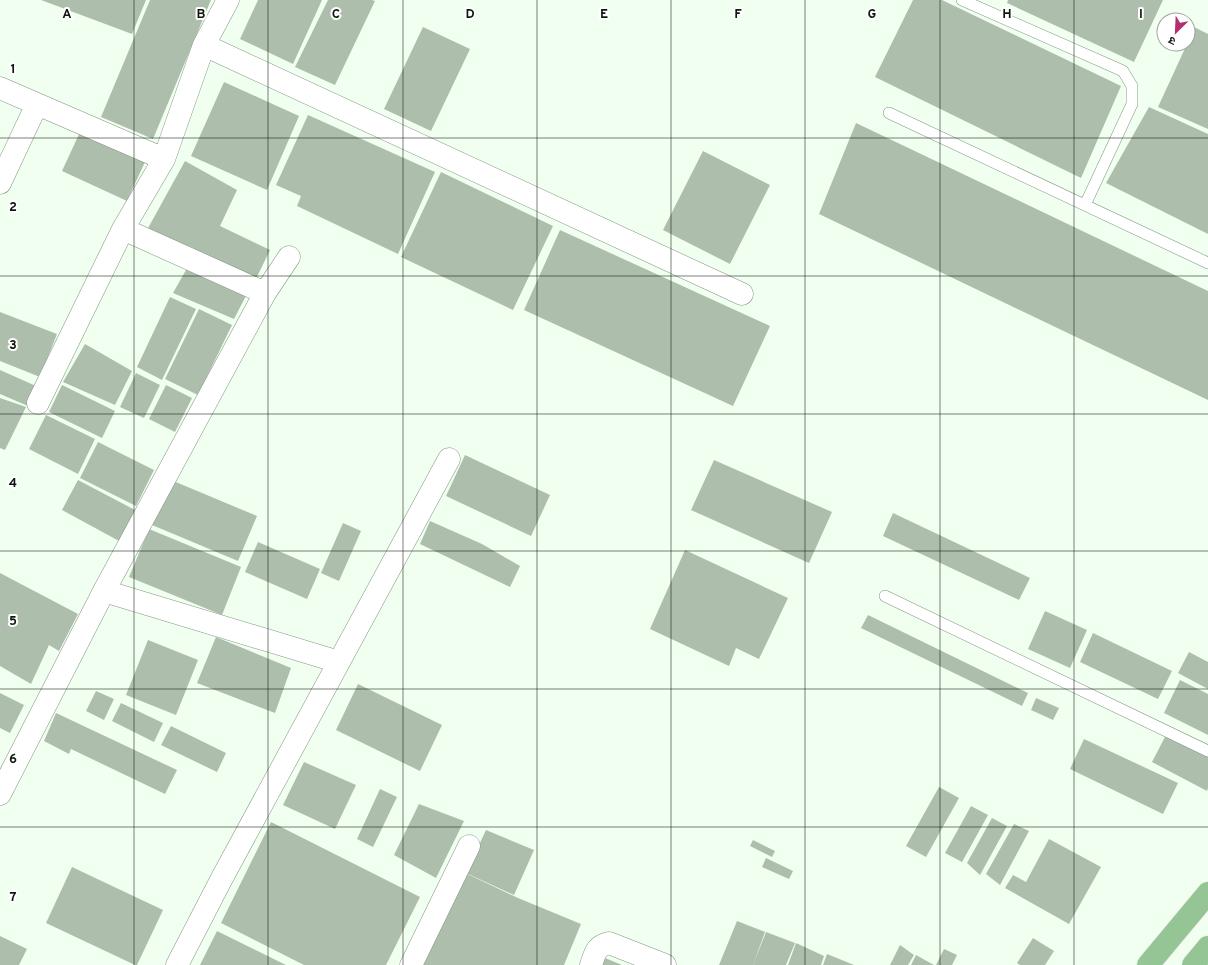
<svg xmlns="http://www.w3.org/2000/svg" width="1208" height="965" viewBox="0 0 1208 965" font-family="Overpass,'Noto Sans Devanagari',sans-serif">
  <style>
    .building { fill: #adbfac }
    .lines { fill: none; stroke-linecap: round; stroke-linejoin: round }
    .lane-casing { stroke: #849583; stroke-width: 12 }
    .street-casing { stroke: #849583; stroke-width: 23 }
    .primary-casing { stroke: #e2e3e2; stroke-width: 23 }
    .lane { stroke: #fff; stroke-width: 11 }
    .street { stroke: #fff; stroke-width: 22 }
    .primary { stroke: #95c595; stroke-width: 22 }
    .grid { fill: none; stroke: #0f160f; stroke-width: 1; stroke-opacity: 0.55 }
    .grid-label { font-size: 13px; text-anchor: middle; font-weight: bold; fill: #0f160f; stroke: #fff; stroke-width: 4; stroke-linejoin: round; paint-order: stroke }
  </style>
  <rect width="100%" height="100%" fill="#f0ffef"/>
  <path class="building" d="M41,0H146L132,34Z
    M150,0H211L153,139L101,117Z
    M258,0H322L293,64L240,39Z
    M328,0H372L375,1L335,85L295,67Z
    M913,0H942L1121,86L1081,178L875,77Z
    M1008,0H1163L1134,62L1007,3Z
    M423,27L470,49L431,131L384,109Z
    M1194,27L1208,34V129L1158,107L1187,44H1188V41Z
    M224,82L299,116L267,190L191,156Z
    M1149,107L1208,134V234L1106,183Z
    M308,115L435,172L398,254L297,206L301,196L276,185Z
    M856,123L1208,291V400L819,214Z
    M80,132L145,162L127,201L62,171Z
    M703,151L770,185L730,264L663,230Z
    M185,161L237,190L220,226L270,250L253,285L147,230Z
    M441,172L553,226L513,310L401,257Z
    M560,230L770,326L733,406L524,310Z
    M190,263L249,290L234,319L173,293Z
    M170,297L196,309L162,380L137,367Z
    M199,309L232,325L198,395L165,379Z
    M0,312L57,334L40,377L0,361Z
    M85,344L132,371L115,405L63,382Z
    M0,370L36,386L28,406L0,394Z
    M136,373L160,385L144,418L120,407Z
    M62,385L115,411L102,438L49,412Z
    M166,385L192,398L175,432L149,419Z
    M0,398L26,407L5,450L0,448Z
    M46,415L95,439L78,474L29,449Z
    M98,442L154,470L136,506L80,478Z
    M465,455L550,495L531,536L446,496Z
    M714,460L832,512L809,563L691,510Z
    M78,480L135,510L119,541L62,510Z
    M171,480L257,516L238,561L152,525Z
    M893,513L1030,578L1019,600L883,536Z
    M430,521L482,544L520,566L510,587L420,544Z
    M343,523L361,531L339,581L321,573Z
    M149,529L241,567L222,615L129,577Z
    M258,542L320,569L307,599L245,572Z
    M685,550L788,598L759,659L736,648L729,666L650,629Z
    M0,573L78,614L59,651L49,645L31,684L0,666Z
    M1045,611L1087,630L1070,668L1028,649Z
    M868,615L1028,693L1022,706L861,628Z
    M1093,633L1172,671L1158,699L1080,662Z
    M216,637L291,668L275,713L197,683Z
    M148,640L198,660L176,715L126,695Z
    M1189,652L1208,662V689L1178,673Z
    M1180,680L1208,694V735L1164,713Z
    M358,684L442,725L420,771L336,730Z
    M96,691L114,699L104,720L86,711Z
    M0,693L24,705L10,733L0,728Z
    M1036,698L1059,708L1053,720L1031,710Z
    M121,703L163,723L154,742L112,721Z
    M56,713L177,770L165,794L71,749L69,754L44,741Z
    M171,726L226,753L217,772L161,745Z
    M1167,733L1208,755V788L1207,791L1152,762Z
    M1084,739L1178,783L1163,814L1070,769Z
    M304,762L356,785L335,829L283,805Z
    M939,787L959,798L926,857L906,846Z
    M380,789L397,797L373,847L357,839Z
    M419,804L464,821L436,878L394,855Z
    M971,806L988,815L962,862L945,853Z
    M992,818L1007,826L980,875L967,863Z
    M271,822L420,897L386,965H304L221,923Z
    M1014,824L1029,831L1000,885L986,874Z
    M486,830L534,850L514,895L466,873Z
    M1049,839L1101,867L1069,924L1005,888L1013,875L1026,882Z
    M753,840L775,851L772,857L750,846Z
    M766,858L793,871L789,879L762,867Z
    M72,867L163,910L137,965H135L46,923Z
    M459,870L518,898L581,924L564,965H414Z
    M737,921L765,932L753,965H719Z
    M217,931L286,965H200Z
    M766,932L795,943L786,965H753Z
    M0,936L27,949L19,965H0Z
    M1033,938L1054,951L1045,965H1020L1017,963Z
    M796,943L824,956L821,965H788Z
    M900,945L914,955L908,965H890Z
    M944,949L957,955L952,965H936Z
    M827,954L854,965H823Z
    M916,955L934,965H911Z
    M605,958L622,965H601Z"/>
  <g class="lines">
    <defs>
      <path id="lane" d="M962,0L1123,71L1132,86V104L1085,205
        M889,113L1208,263
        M885,596L1208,751"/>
      <path id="street" d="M204,45L742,294
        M0,88L37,104L0,183
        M37,104L164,159
        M123,229L265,293
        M38,403L123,229L164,159L204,45L228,0
        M104,591L339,662
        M0,794L104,591L265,293L289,257
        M177,965L222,878L449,459
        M411,965L469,846
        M591,965C595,953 596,946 609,943L665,965"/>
      <path id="primary" d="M1148,965L1208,893
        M1193,965L1208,947"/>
    </defs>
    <use href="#lane" class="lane-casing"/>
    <use href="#street" class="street-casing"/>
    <use href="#primary" class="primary-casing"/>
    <use href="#lane" class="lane"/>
    <use href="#street" class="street"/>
    <use href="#primary" class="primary"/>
  </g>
  <path class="grid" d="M134,0V965M268,0V965M403,0V965M537,0V965M671,0V965M805,0V965M940,0V965M1074,0V965M0,138H1208M0,276H1208M0,414H1208M0,551H1208M0,689H1208M0,827H1208"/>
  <g class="grid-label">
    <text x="67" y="18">A</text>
    <text x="201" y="18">B</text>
    <text x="336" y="18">C</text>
    <text x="470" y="18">D</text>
    <text x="604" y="18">E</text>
    <text x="738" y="18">F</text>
    <text x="872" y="18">G</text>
    <text x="1007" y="18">H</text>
    <text x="1141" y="18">I</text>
    <text x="13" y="73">1</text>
    <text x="13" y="211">2</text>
    <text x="13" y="349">3</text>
    <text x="13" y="487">4</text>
    <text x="13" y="625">5</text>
    <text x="13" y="763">6</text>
    <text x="13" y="901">7</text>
  </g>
  <g transform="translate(1176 32) rotate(204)"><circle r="19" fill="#ffffff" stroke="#9fa29f"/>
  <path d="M0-3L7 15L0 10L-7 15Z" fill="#b42e72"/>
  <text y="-6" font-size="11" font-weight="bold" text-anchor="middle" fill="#0f160f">उ</text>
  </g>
</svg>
